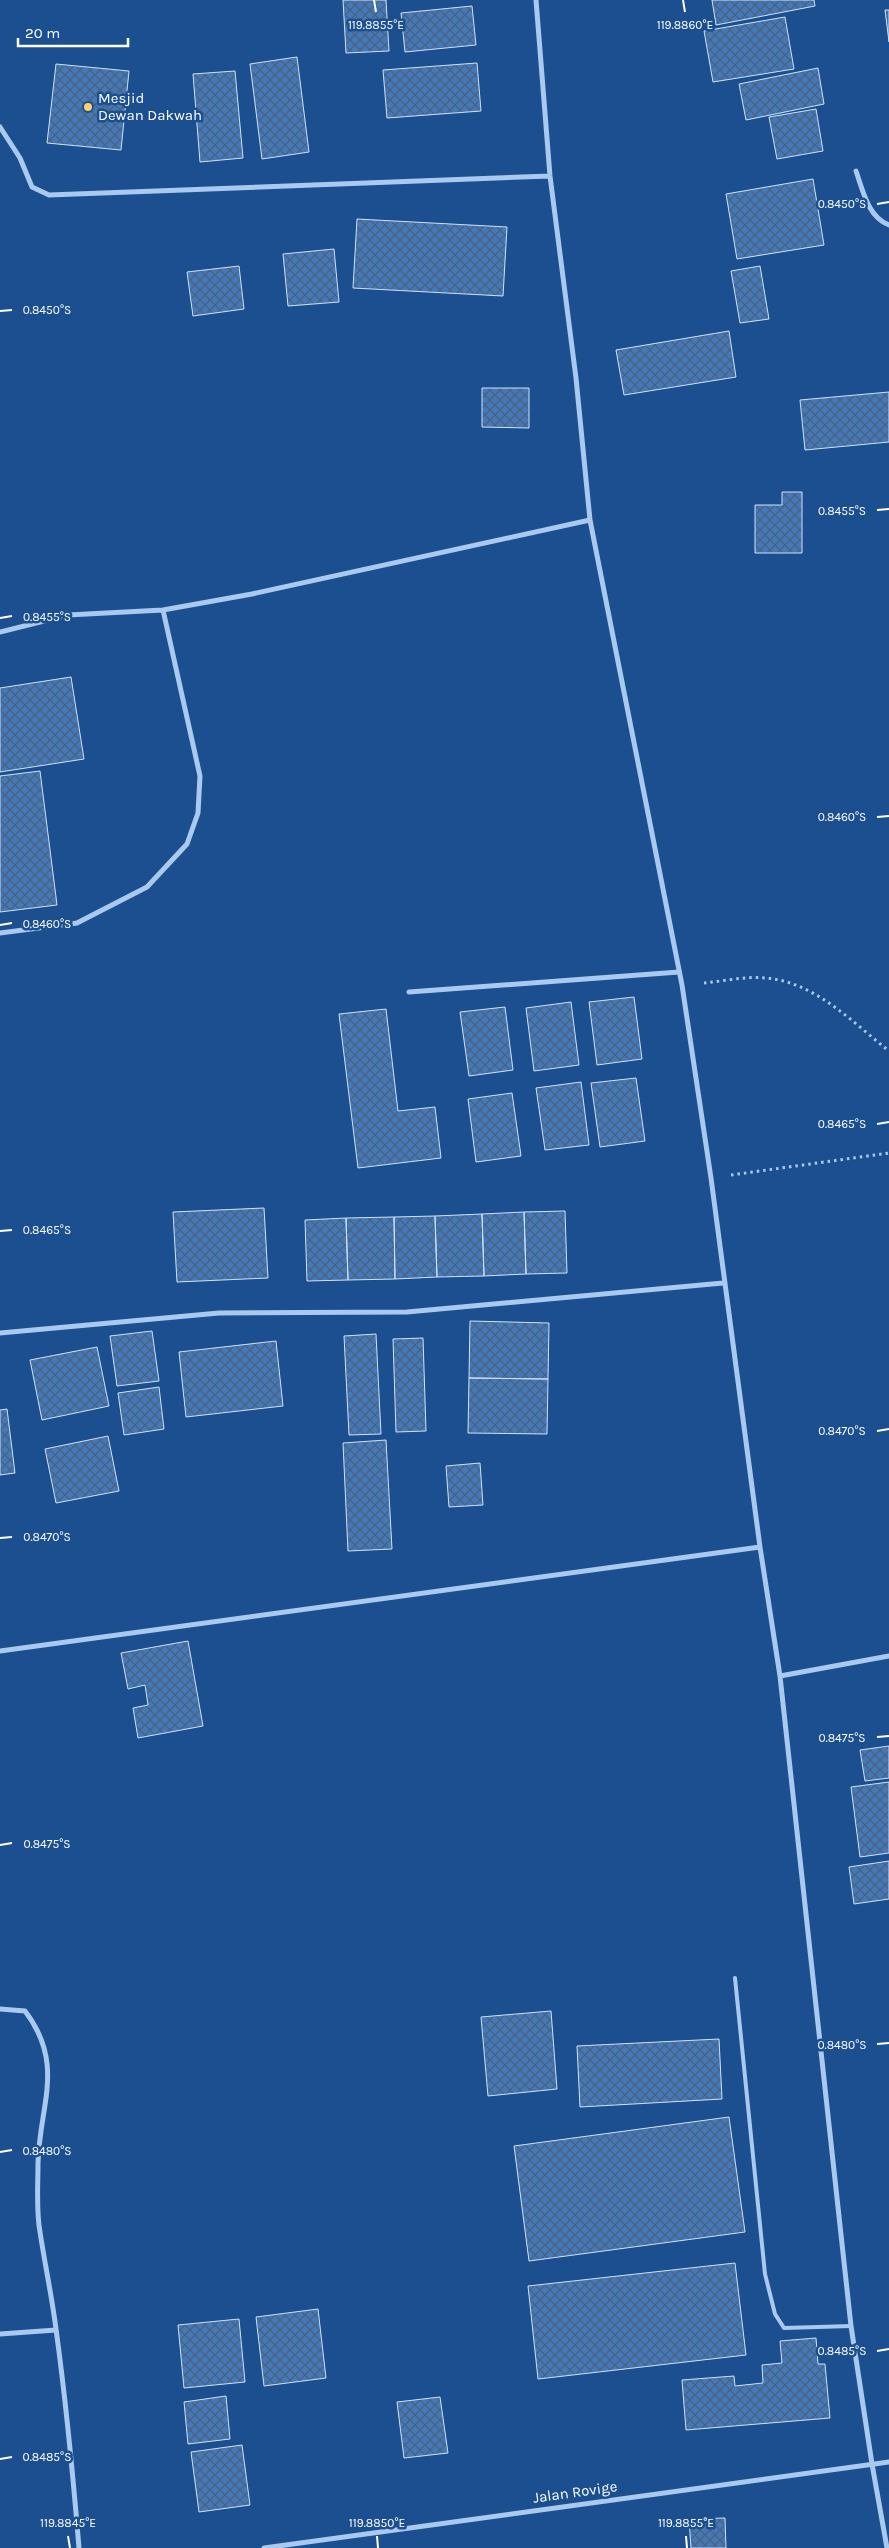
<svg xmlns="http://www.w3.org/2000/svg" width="889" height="2548" viewBox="0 0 889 2548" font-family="Karla,sans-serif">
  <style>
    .building { fill: url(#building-cross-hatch); stroke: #cfe3fa }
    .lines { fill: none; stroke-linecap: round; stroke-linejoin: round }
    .path { stroke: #a9c9ee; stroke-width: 3; stroke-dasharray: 2.5 4; stroke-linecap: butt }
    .service { stroke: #a9c9ee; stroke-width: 4 }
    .minor { stroke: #a9c9ee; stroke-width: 5 }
    .ticks { fill: none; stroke: #fff; stroke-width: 2 }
    .poi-dot { fill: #ffd166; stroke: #1b4f8f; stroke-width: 2 }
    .labels { text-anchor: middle; stroke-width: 5; stroke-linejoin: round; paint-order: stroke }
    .poi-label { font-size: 15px; fill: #fff; stroke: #1b4f8f; text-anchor: start }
    .street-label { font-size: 15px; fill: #fff; stroke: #1b4f8f }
    .ticks-label { font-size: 12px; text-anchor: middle; fill: #fff; stroke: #1b4f8f; stroke-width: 5; stroke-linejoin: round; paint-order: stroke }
  </style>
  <defs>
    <pattern id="building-cross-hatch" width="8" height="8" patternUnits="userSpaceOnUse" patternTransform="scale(1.25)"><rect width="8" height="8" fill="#4478b7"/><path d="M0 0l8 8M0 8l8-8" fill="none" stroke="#486282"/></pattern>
  </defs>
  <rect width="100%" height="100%" fill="#1b4f8f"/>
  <path class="building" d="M343,0H386L389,51L346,53Z
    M712,0H814L815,6L716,25Z
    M472,6L476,45L405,52L401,13Z
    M885,10H889V42Z
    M785,17L794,69L713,82L704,31Z
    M297,57L309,152L262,159L250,64Z
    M477,63L481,111L387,118L383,70Z
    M56,64L129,71L121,150L47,143Z
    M818,68L824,104L746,120L739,84Z
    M235,71L243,158L200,162L193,74Z
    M816,109L823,151L777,159L769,117Z
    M813,179L824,245L737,259L726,194Z
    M357,219L507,227L503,296L353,288Z
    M334,249L339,302L288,306L283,254Z
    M239,266L244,309L193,316L187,272Z
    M760,266L769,319L740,323L731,271Z
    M729,331L736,377L624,395L616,350Z
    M482,388H529V428L482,427Z
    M889,392V442L805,450L800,400Z
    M782,492H802V553H755V505H782Z
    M71,677L84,759L0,772V688Z
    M40,771L57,905L0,912V776Z
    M634,997L642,1059L597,1065L589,1002Z
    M571,1002L579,1065L534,1071L526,1008Z
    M505,1007L513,1070L469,1076L460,1012Z
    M386,1009L398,1111L435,1107L441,1158L358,1168L339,1014Z
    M636,1078L645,1141L600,1147L591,1083Z
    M581,1082L589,1145L545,1150L536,1088Z
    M512,1093L521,1156L476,1162L468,1099Z
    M264,1208L268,1278L177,1282L173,1212Z
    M565,1211L567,1273L526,1274L524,1212Z
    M524,1212L526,1274L484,1276L482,1214Z
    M482,1214L484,1276L437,1277L435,1216Z
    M435,1216L437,1277L395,1279L394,1217Z
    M394,1217L395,1279L348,1280L346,1218Z
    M346,1218L348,1280L307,1281L305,1220Z
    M470,1321L549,1323L548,1379L469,1378Z
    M152,1331L159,1381L117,1386L110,1336Z
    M376,1334L381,1434L349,1435L344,1336Z
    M423,1338L426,1431L396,1432L393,1339Z
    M276,1341L283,1406L186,1417L179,1352Z
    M97,1347L109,1406L42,1420L30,1360Z
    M469,1378L548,1379L547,1434L468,1433Z
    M159,1387L164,1429L124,1435L118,1393Z
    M7,1409L15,1473L0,1475V1410Z
    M108,1436L119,1491L56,1503L45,1449Z
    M386,1440L392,1549L348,1551L343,1443Z
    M480,1463L483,1505L449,1507L446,1466Z
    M188,1641L203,1726L138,1738L133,1708L148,1705L145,1685L128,1689L121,1653Z
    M889,1746V1778L865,1781L860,1750Z
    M889,1782V1853L860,1857L851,1787Z
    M889,1861V1899L854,1904L849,1867Z
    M551,2011L557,2089L488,2096L481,2017Z
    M719,2039L722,2099L580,2107L577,2046Z
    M729,2117L745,2232L529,2261L514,2146Z
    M735,2263L746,2355L538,2379L528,2286Z
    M318,2309L326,2378L264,2386L256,2317Z
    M239,2319L245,2382L184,2388L178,2325Z
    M816,2338L818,2364H825L830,2418L686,2430L682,2380L734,2376L735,2386L763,2383L762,2365L782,2363L780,2341Z
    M226,2396L230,2439L188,2444L184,2402Z
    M440,2397L448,2453L404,2458L397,2402Z
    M242,2445L250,2505L199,2512L191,2452Z
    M725,2518L726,2548H691L689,2519Z"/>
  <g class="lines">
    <path class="path" d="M704,983C724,981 746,976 766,978C815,982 852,1022 889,1051
      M731,1175L889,1153"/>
    <path class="service" d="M735,1978L765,2274L775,2314L784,2328L851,2326"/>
    <path class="minor" d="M536,0L550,176L576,378L590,520L682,985L711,1178L760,1547L780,1676L851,2326L872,2464L887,2548
      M0,127L20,158L32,187L49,195L550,176
      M856,171C863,191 868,217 889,225
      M0,632L68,615L163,610L252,594L590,520
      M0,933L77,923L147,887L187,844L198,813L200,776L163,610
      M409,992L679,972
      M0,1333L219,1313L407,1312L723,1283
      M0,1651L760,1547
      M780,1676L889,1656
      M0,2009L25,2011C66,2065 39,2106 38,2164C38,2186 36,2211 40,2232C45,2265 52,2297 56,2329C66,2402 73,2475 79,2548
      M0,2334L56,2330
      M264,2548L889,2462"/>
  </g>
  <path class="ticks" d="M374,0L376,12M683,0L685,12M877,204L889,202M0,311L12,310M877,510L889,509M0,618L12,616M877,817L889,816M0,925L12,923M877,1124L889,1122M0,1231L12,1230M877,1431L889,1429M0,1538L12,1537M877,1737L889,1736M0,1845L12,1843M877,2044L889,2043M0,2152L12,2150M877,2351L889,2349M0,2459L12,2457M68,2536L70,2548M377,2536L378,2548M686,2536L687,2548"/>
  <circle class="poi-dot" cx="88" cy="107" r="5"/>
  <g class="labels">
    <g class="poi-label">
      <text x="98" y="103">Mesjid<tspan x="98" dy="17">Dewan Dakwah</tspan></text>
    </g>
    <g class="street-label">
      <text transform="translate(575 2492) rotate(-8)" y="5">Jalan Rovige</text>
    </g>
  </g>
  <g class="ticks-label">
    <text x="376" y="29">119.8855°E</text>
    <text x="685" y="29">119.8860°E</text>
    <text x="842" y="208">0.8450°S</text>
    <text x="47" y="314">0.8450°S</text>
    <text x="842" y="515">0.8455°S</text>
    <text x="47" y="621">0.8455°S</text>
    <text x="842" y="821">0.8460°S</text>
    <text x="47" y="928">0.8460°S</text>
    <text x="842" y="1128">0.8465°S</text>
    <text x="47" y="1234">0.8465°S</text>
    <text x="842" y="1435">0.8470°S</text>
    <text x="47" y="1541">0.8470°S</text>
    <text x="842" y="1742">0.8475°S</text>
    <text x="47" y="1848">0.8475°S</text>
    <text x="842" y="2049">0.8480°S</text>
    <text x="47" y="2155">0.8480°S</text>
    <text x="842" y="2355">0.8485°S</text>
    <text x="47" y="2461">0.8485°S</text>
    <text x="68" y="2527">119.8845°E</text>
    <text x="377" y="2527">119.8850°E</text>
    <text x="686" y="2527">119.8855°E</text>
  </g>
  <path d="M18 38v8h110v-8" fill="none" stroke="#ffffff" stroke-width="2.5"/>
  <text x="25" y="38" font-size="15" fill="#ffffff" stroke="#1b4f8f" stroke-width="4" paint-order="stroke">20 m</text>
</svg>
